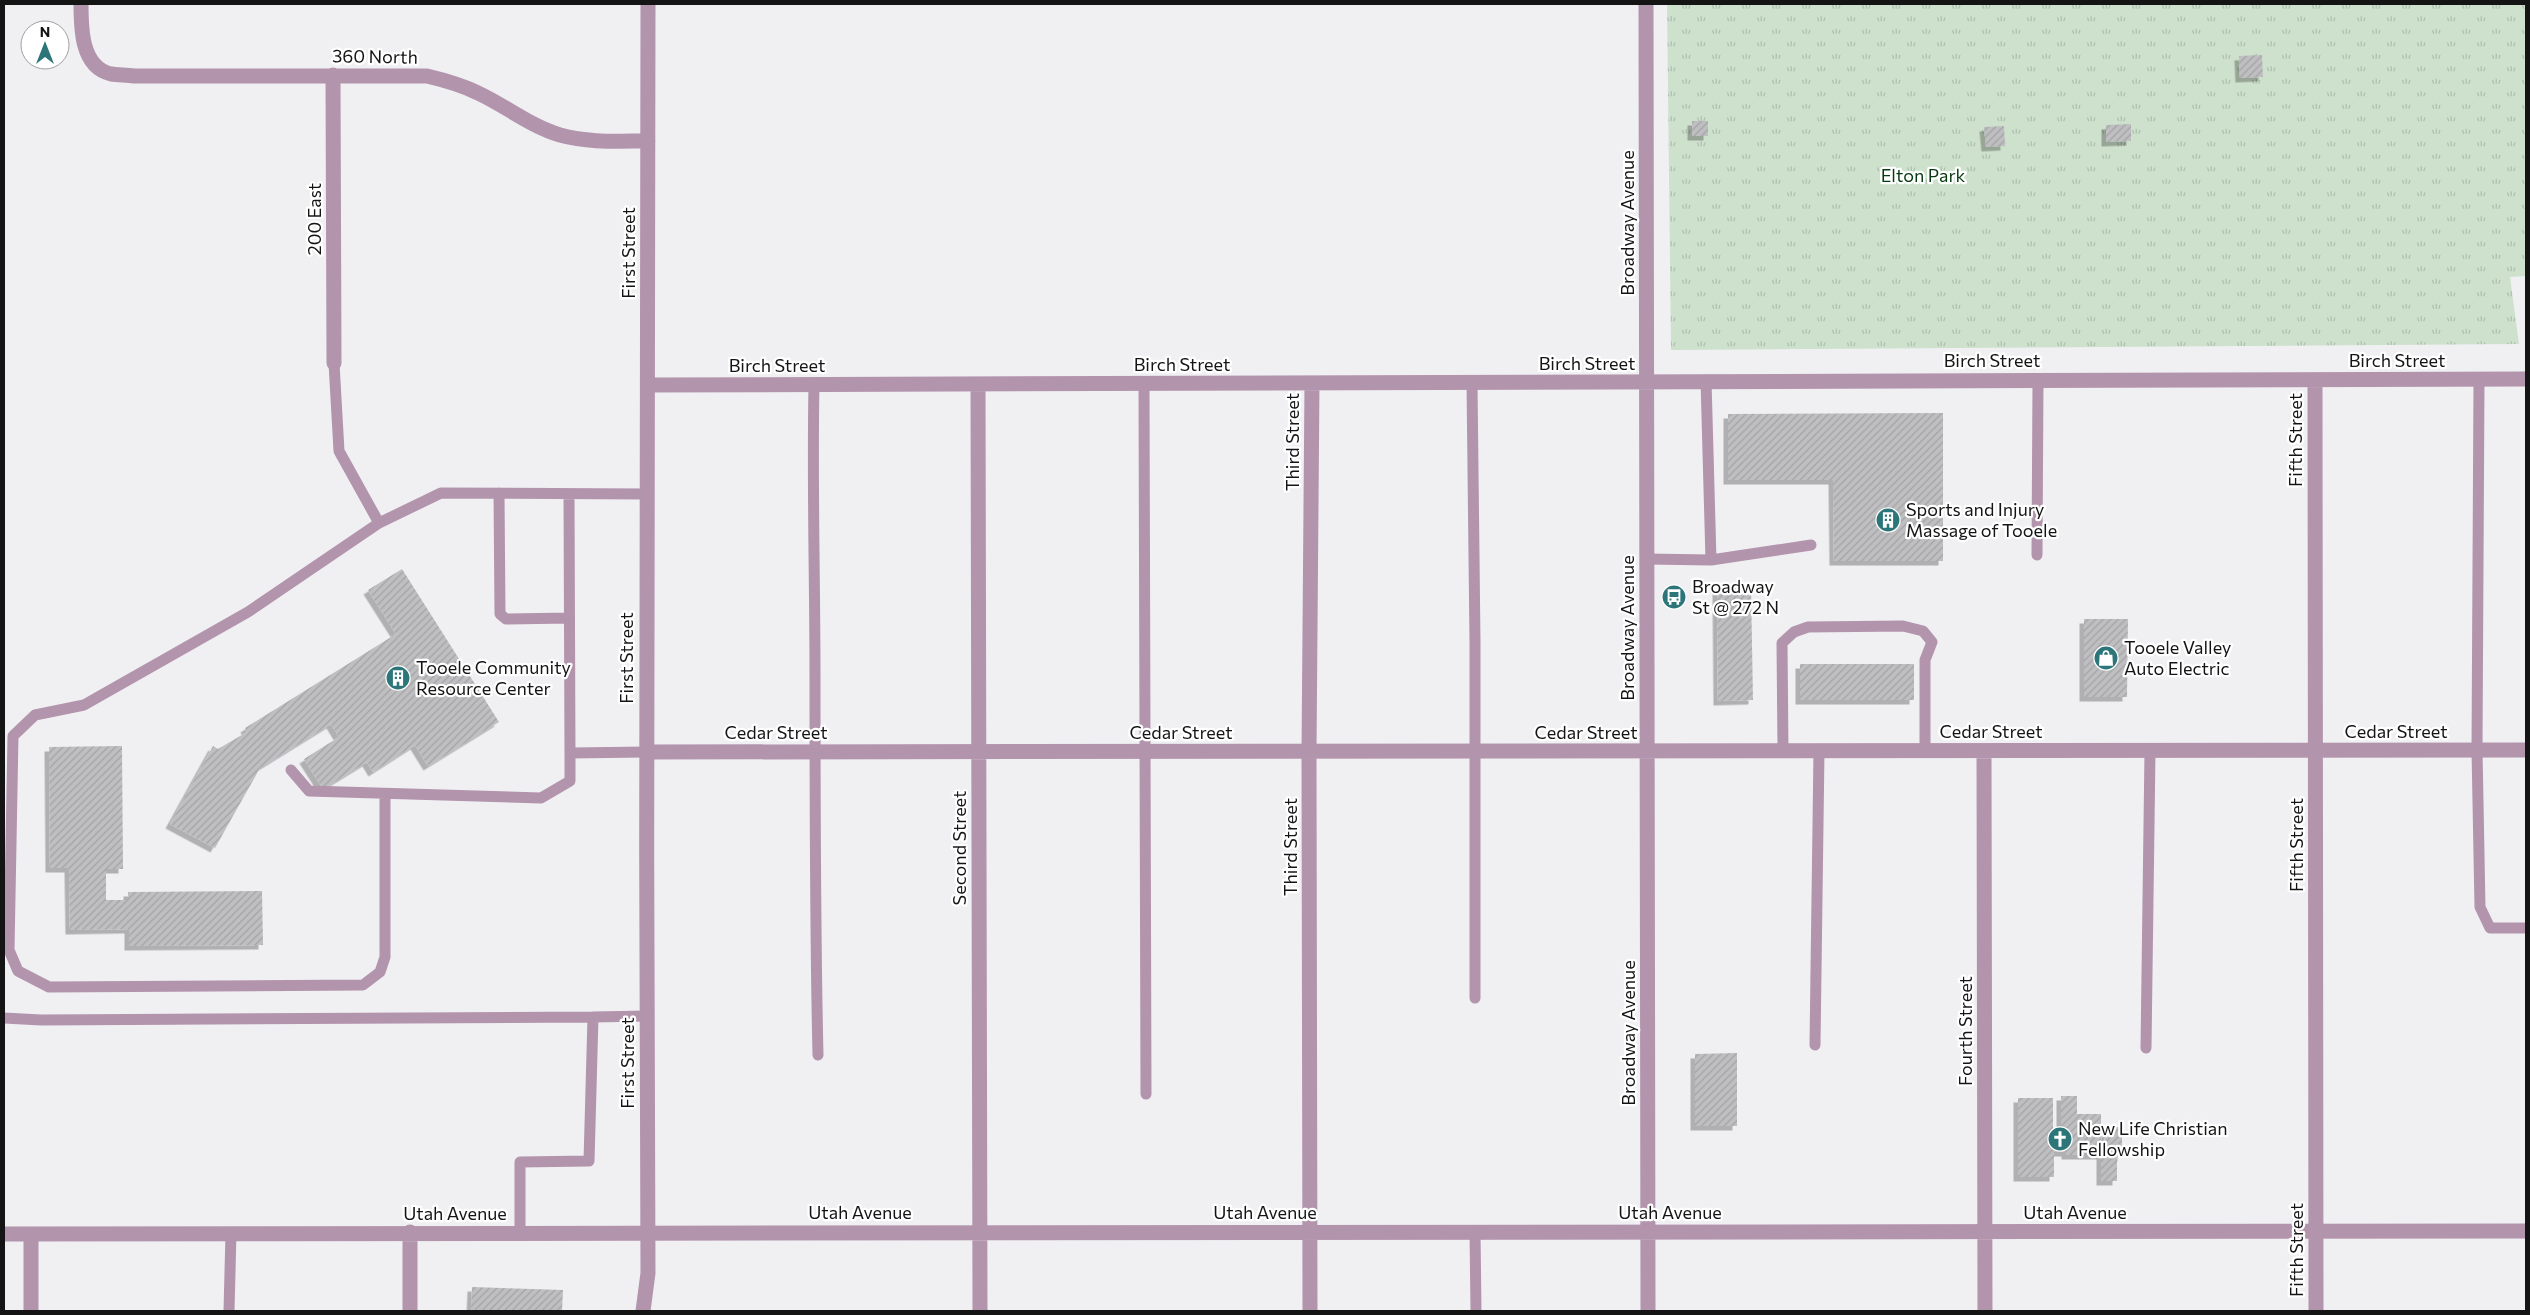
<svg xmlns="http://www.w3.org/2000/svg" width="2530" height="1315" viewBox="0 0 2530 1315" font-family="Commissioner,sans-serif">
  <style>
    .park { fill: url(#park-tufts) }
    .building { fill: url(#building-hatch); filter: url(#shadow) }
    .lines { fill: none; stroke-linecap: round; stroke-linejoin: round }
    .lane { stroke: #b394ad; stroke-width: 11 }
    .street { stroke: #b394ad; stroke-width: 15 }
    .labels { text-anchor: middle; stroke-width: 4.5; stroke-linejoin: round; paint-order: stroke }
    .street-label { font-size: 18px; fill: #141415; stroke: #fff }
    .park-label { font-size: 18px; fill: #073911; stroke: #fff }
    .poi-label { font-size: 18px; fill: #141415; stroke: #fff; text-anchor: start }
  </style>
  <defs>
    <pattern id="park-tufts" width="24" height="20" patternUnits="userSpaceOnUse" patternTransform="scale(1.25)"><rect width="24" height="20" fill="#cde1cd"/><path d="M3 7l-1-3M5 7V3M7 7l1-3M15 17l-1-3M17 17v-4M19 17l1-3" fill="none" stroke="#afc0af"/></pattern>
    <pattern id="building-hatch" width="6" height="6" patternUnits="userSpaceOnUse" patternTransform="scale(1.25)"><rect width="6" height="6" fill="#bfbfc2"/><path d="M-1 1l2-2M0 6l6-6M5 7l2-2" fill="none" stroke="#a3a3a6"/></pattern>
    <filter id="shadow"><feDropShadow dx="-4.5" dy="4.5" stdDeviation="0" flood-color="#0004"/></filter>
  </defs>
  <rect width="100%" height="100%" fill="#f0f0f3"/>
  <path class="park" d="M1667,4H2526V276L2510,277L2519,344L1671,350Z"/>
  <path class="building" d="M2262,55L2263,77L2240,78L2239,56Z
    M1692,121H1708V136H1692Z
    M2131,124V141L2106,142V125Z
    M2004,126L2005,146L1986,147L1984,127Z
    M1943,413V561H1834L1833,480H1728V414Z
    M402,569L499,722L428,766L415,745L373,772L367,762L323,789L304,759L339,737L331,724L260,768L215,848L170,824L213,746L218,749L247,732L245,728L396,634L368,590Z
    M1717,588H1751L1753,700L1718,701Z
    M2084,619H2128L2127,697H2084Z
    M1800,664H1914V700H1800Z
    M122,746L123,869H106V900H128V892L262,891L263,945L129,946V929L70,930L69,868H50L49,747Z
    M1737,1053V1126H1695V1054Z
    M2061,1096H2077V1114H2101V1143H2104L2107,1127H2122V1157H2117V1181H2101V1155H2066V1152H2054V1177H2018V1098H2053V1128H2061Z
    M472,1287L563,1290L562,1311H471Z"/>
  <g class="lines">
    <path class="lane" d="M334,363L339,451L379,523
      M1706,380L1711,560
      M2479,380L2477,750L2480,907L2490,928H2526
      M1472,383L1475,642V998
      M814,384C812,482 815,579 815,676C815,802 815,928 818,1055
      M1144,384L1146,1094
      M499,493L500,614L506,619L569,618
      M569,494L570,753
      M2037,555L2038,380
      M1647,559L1711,560L1811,545
      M1783,751L1782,643L1794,632L1808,627L1903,626L1923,631L1932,642L1925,660V751
      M291,770L309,791L541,798L570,781V753L646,752
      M385,794V957L380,972L363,985L49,987L18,971L9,950L13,736L35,715L84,705L248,612L379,523L441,493L646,494
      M4,1018L41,1020L593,1017
      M1815,1045L1819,751
      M2146,1048L2150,751
      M1475,1231L1476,1311
      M520,1232V1162L589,1161L593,1017L647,1016
      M229,1311L231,1233"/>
    <path class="street" d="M81,4C81,28 81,67 111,74C118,75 127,75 134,76H427C444,80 462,85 478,93C506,106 530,126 560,135C589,143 618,141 648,141
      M1646,4L1648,1311
      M333,75L334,363
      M2315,380L2316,1311
      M978,384L980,1311
      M648,385L2526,379
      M1984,751L1985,1311
      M646,752L2526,750
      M4,1234L2526,1231
      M31,1311V1234
      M410,1311V1232
      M643,1311L648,1273C645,850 648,427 648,4
      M1310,1311L1309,752L1312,383"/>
  </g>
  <defs>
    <symbol id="building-disc" viewBox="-11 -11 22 22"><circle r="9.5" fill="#2c767a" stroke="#fff"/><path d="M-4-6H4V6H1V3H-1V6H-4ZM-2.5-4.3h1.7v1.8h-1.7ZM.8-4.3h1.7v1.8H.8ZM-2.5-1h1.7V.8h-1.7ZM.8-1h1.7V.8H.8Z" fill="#fff"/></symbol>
    <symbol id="bus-disc" viewBox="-11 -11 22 22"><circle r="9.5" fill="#2c767a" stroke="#fff"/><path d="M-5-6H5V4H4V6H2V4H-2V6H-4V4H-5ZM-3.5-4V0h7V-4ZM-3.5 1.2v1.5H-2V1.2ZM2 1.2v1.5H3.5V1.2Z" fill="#fff"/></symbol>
    <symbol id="shop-disc" viewBox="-11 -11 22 22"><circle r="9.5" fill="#2c767a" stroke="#fff"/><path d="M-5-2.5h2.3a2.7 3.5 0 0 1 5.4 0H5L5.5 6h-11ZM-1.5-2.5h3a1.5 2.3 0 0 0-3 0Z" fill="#fff"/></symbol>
    <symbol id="church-disc" viewBox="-11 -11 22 22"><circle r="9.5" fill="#2c767a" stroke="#fff"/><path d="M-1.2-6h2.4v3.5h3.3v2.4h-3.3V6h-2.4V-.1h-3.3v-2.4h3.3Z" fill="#fff"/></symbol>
  </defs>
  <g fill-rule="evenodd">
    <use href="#building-disc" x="1874" y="506" width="28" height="28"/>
    <use href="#bus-disc" x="1660" y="583" width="28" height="28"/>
    <use href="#shop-disc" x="2092" y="644" width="28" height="28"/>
    <use href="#building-disc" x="384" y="664" width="28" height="28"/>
    <use href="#church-disc" x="2046" y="1125" width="28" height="28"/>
  </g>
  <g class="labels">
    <g class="street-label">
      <text transform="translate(375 57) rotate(1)" y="6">360 North</text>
      <text transform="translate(315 219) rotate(-90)" y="6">200 East</text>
      <text transform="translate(1628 223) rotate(-90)" y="6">Broadway Avenue</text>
      <text transform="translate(629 253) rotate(-90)" y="6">First Street</text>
      <text x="1992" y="367">Birch Street</text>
      <text x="2397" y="367">Birch Street</text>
      <text x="1587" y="370">Birch Street</text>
      <text x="1182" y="371">Birch Street</text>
      <text x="777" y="372">Birch Street</text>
      <text transform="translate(2296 440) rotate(-90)" y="6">Fifth Street</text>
      <text transform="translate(1293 442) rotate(-90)" y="6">Third Street</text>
      <text transform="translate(1628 628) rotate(-90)" y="6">Broadway Avenue</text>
      <text transform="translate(627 658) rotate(-90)" y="6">First Street</text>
      <text x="1991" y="738">Cedar Street</text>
      <text x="2396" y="738">Cedar Street</text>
      <text x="776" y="739">Cedar Street</text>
      <text x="1181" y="739">Cedar Street</text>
      <text x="1586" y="739">Cedar Street</text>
      <text transform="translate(2297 845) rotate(-90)" y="6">Fifth Street</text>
      <text transform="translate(1291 847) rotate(-90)" y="6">Third Street</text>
      <text transform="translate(960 848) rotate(-90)" y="6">Second Street</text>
      <text transform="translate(1966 1031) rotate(-90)" y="6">Fourth Street</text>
      <text transform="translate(1629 1033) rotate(-90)" y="6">Broadway Avenue</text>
      <text transform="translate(628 1063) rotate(-90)" y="6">First Street</text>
      <text x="860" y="1219">Utah Avenue</text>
      <text x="1265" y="1219">Utah Avenue</text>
      <text x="1670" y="1219">Utah Avenue</text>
      <text x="2075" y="1219">Utah Avenue</text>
      <text x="455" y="1220">Utah Avenue</text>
      <text transform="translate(2297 1250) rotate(-90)" y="6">Fifth Street</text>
    </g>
    <g class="park-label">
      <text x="1923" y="182">Elton Park</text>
    </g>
    <g class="poi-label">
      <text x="1906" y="516">Sports and Injury<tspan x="1906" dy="21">Massage of Tooele</tspan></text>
      <text x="1692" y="593">Broadway<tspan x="1692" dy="21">St @ 272 N</tspan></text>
      <text x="2124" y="654">Tooele Valley<tspan x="2124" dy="21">Auto Electric</tspan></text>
      <text x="416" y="674">Tooele Community<tspan x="416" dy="21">Resource Center</tspan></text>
      <text x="2078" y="1135">New Life Christian<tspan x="2078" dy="21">Fellowship</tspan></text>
    </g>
  </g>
  <rect width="2530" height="1315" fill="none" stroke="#141415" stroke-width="10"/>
  <g transform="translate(45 45)"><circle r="24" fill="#ffffff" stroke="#a1a1a1"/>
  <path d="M0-4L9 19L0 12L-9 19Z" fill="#2c767a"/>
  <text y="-8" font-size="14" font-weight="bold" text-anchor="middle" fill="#141415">N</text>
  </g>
</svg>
